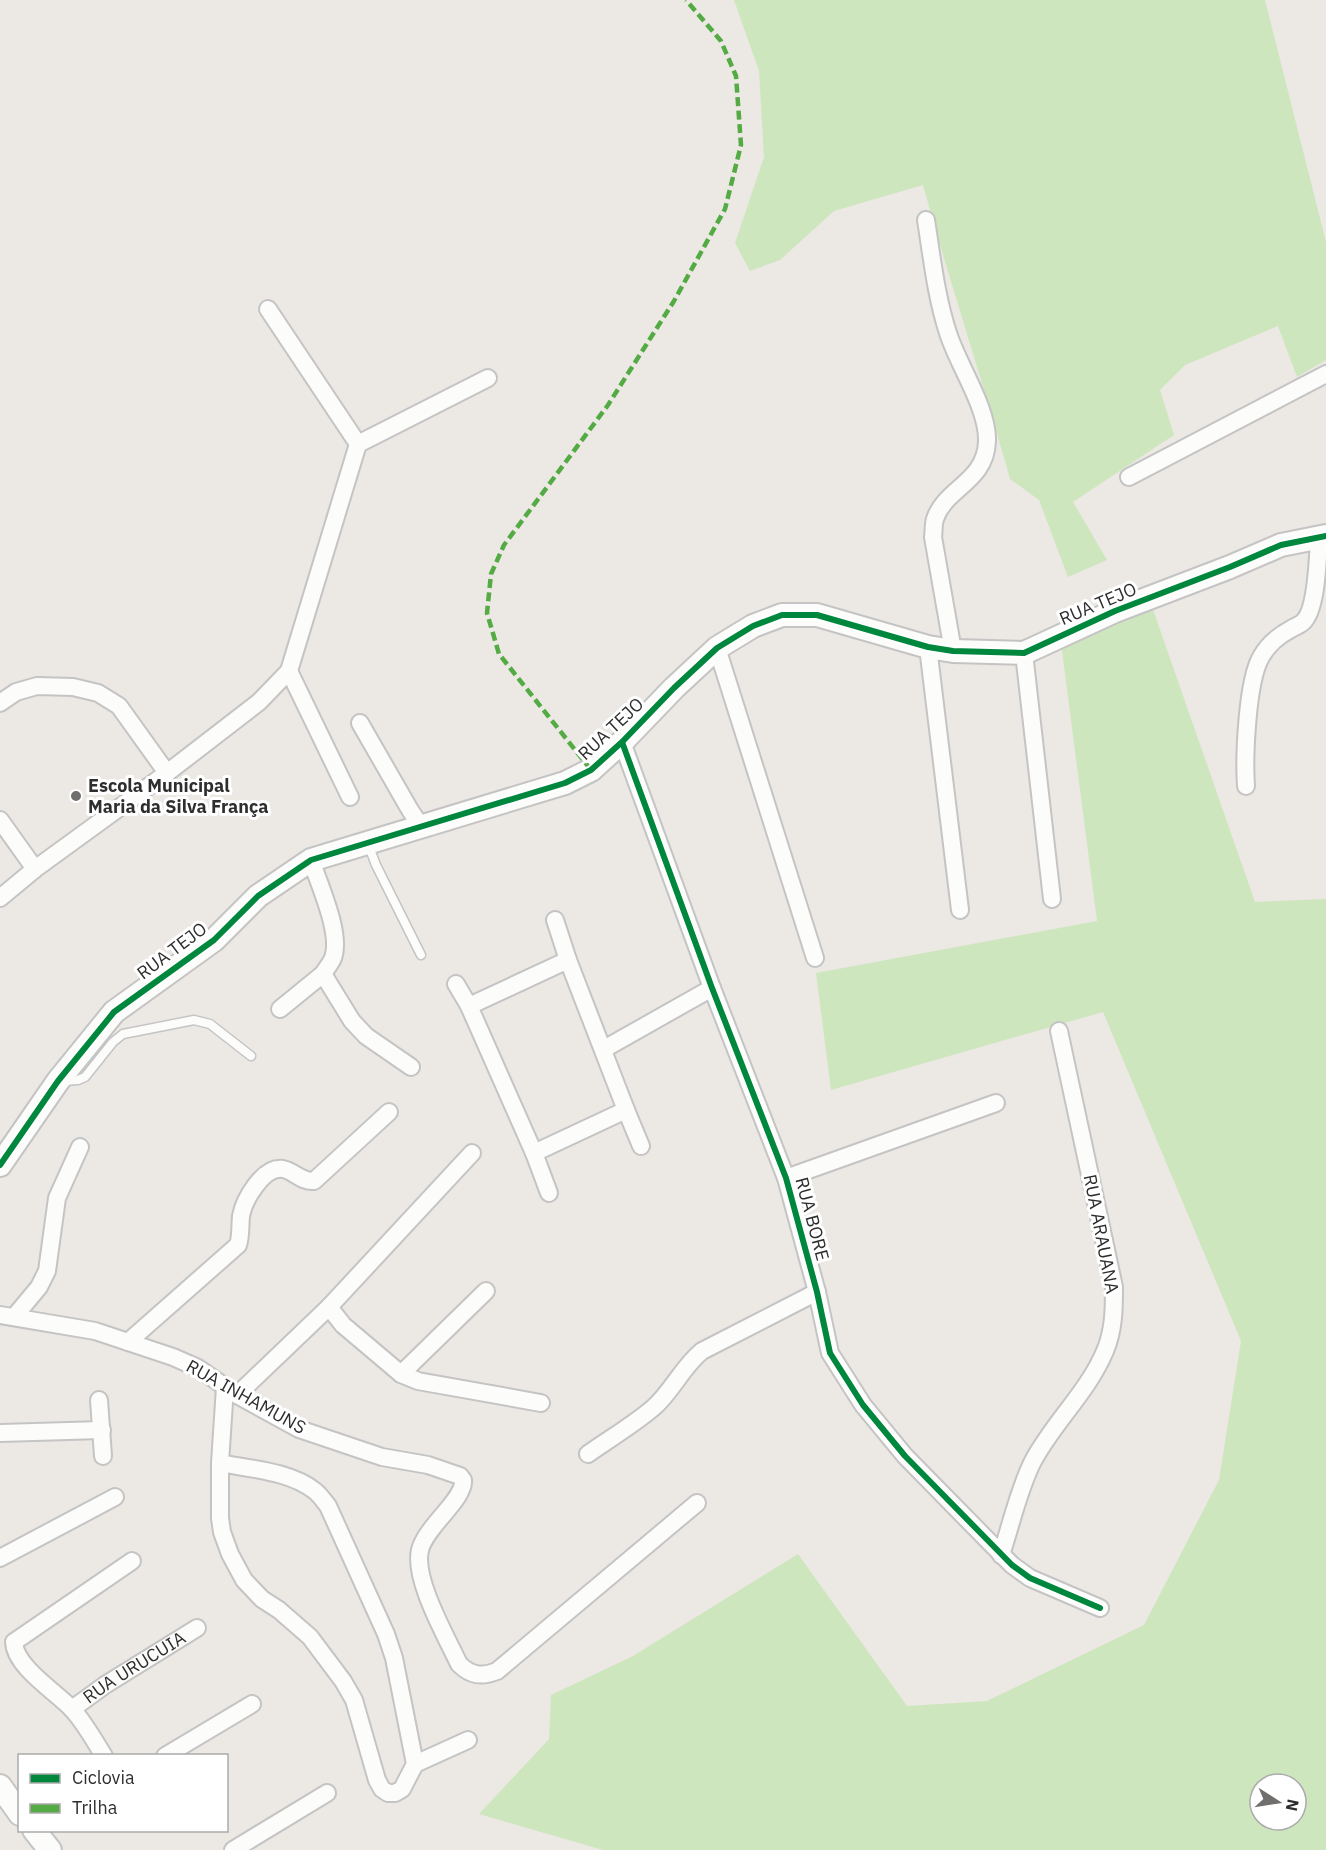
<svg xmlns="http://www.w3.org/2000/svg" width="1326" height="1850" viewBox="0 0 1326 1850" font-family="'IBM Plex Sans',sans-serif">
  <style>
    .green { fill: #cee6be; fill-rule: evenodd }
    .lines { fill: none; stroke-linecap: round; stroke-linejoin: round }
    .lane-casing { stroke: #c5c4c5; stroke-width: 11 }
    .street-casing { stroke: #c5c4c5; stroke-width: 20 }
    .secondary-casing { stroke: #c5c4c5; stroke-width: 26 }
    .lane { stroke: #fcfcfb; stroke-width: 8 }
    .street { stroke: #fcfcfb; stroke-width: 16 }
    .secondary { stroke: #fcfcfb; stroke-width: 22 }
    .quiet { stroke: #54ab44; stroke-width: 4.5; stroke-dasharray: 9 4.5; stroke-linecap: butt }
    .cycleway-casing { stroke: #fff; stroke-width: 10 }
    .cycleway { stroke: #00873e; stroke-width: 6 }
    .poi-dot { fill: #706f6e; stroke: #fff; stroke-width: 2 }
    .labels { text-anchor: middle; stroke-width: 6; stroke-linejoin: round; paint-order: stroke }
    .street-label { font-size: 18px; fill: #2e2e2e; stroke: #fff }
    .poi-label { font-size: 18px; font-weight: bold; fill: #2e2e2e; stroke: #fff; text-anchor: start }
  </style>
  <rect width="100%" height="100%" fill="#ece8e4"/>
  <path class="green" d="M734,0H1265L1326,242V360L1297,377L1278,326L1185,365L1160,390L1174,435L1073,502L1107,560L1068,577L1039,500L1010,479C983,381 950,284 923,185L834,211L780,260L750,271L735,243L764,157L759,71Z
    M1150,601L1255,902L1326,899V1850H603L479,1814L549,1739L551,1695L633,1656L798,1554L907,1706L987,1701L1144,1625L1219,1480L1241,1341L1103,1012L831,1090L816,973L1097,921L1061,643ZM1260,1784H1296V1820H1260Z"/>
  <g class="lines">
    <defs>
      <path id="lane" d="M368,844L376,865L421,955
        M62,1081L78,1080L85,1077L113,1042L123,1034L194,1020L210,1024L251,1056"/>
      <g id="street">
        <path d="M926,220C932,258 936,296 948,333C958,365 988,408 987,441C986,482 945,488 935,519C933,525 934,532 933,537L953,651"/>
        <path d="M268,309L358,444"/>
        <path d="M358,444L488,378"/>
        <path d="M1129,477L1326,374"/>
        <path d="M928,647L960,910"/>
        <path d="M717,648L815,958"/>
        <path d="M1024,653L1052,899"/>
        <path d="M289,671L350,797"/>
        <path d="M0,703L16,692L37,686L73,687L98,693L119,706L167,773"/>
        <path d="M360,723L410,810L422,828"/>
        <path d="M622,742L712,988L786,1178L817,1292L830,1353L863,1405L905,1456L1012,1565L1030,1578L1100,1608"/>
        <path d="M1246,786C1244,757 1247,681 1261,657C1268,644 1278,636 1291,629C1294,627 1300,625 1303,622C1317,610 1318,556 1319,537"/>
        <path d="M0,820L35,869"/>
        <path d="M311,860C319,884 342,934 333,958C331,963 326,969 323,974L352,1021L366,1036L411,1067"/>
        <path d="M0,898L35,869L167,773L259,702L289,671L358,444"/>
        <path d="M555,920L568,960L626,1110L641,1146"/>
        <path d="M456,984L469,1006L534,1153L626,1110"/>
        <path d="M469,1006L568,960"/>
        <path d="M280,1009L323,974"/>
        <path d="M604,1049L712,988"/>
        <path d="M534,1153L549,1193"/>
        <path d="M786,1178L996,1103"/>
        <path d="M329,1307L343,1325L401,1374L418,1381L541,1403"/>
        <path d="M0,1315L95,1331L173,1357L198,1368L237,1395L299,1429L382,1457L428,1465L460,1476L463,1480C465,1499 426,1526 420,1550C413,1579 446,1636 459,1664C471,1676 482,1677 497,1671L697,1503"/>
        <path d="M14,1317L39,1287L47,1271L57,1198L80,1147"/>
        <path d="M128,1342L238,1245C241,1236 240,1226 241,1216C244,1200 263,1166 283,1169C294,1171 301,1182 314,1181L389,1112"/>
        <path d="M401,1374L486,1291"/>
        <path d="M237,1395L329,1307L472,1153"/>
        <path d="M99,1400L103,1456"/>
        <path d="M0,1433L102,1430"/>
        <path d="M588,1454C609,1439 633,1425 653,1408C672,1392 682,1367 702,1351L817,1292"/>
        <path d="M220,1463C250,1469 290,1471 315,1491C320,1495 324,1501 328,1506L386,1634L394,1658L415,1764L402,1789L395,1793H388L382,1789L377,1780L354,1700L343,1681L310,1637L279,1610L262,1599L244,1580L230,1554L222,1532L220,1518V1463L225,1387"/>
        <path d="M1001,1555C1011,1525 1018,1492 1032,1463C1052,1424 1088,1392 1105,1351C1114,1330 1114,1308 1114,1287L1059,1031"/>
        <path d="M0,1558L115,1497"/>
        <path id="s1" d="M72,1709L105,1685L197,1628"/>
        <path d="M104,1756C94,1740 84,1722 72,1709C56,1692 15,1667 14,1642L132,1561"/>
        <path d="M165,1756L252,1704"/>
        <path d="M415,1764L468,1740"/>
        <path d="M233,1850L327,1793"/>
      </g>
      <path id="secondary" d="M0,1165L58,1081L114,1012L214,940L258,896L311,860L565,783L591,770L622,742L674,688L717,648L753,626L782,615H817L928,647L953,651L1024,653L1115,611L1230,567L1281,545L1326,536
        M0,1786L20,1814
        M34,1830L50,1850"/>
    </defs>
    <use href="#lane" class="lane-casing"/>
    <use href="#street" class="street-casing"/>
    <use href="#secondary" class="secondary-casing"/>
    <use href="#lane" class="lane"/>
    <use href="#street" class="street"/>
    <use href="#secondary" class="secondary"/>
    <path class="quiet" d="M591,770L499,654L487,613L491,574L504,545L608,405L674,301L725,209L741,145L736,76L721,41L686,0"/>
    <defs>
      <path id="cycleway" d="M622,742L712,988L786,1178L817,1292L830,1353L863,1405L905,1456L1012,1565L1030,1578L1100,1608
        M0,1165L58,1081L114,1012L214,940L258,896L311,860L565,783L591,770L622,742L674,688L717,648L753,626L782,615H817L928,647L953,651L1024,653L1115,611L1230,567L1281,545L1326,536"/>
    </defs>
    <use href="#cycleway" class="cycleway-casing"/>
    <use href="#cycleway" class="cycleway"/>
  </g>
  <circle class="poi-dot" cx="76" cy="796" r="6"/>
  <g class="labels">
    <g class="street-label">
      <text transform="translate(1098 604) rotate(-23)" y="6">RUA TEJO</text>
      <text transform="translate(611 729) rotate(-43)" y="6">RUA TEJO</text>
      <text transform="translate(172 951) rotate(-37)" y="6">RUA TEJO</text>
      <text transform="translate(812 1219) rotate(75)" y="6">RUA BORE</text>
      <text transform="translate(1101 1234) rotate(79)" y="6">RUA ARAUANA</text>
      <text transform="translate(246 1397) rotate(29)" y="6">RUA INHAMUNS</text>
      <text dy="6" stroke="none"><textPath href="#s1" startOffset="75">RUA URUCUIA</textPath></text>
    </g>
    <g class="poi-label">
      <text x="88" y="792">Escola Municipal<tspan x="88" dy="21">Maria da Silva França</tspan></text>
    </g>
  </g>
  <rect x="18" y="1754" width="210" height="78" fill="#ffffff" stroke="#ababab" stroke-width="1.5"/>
  <rect x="30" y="1774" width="30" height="9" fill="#00873e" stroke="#ababab" stroke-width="1.5"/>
  <text x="72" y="1784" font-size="18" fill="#2e2e2e">Ciclovia</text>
  <rect x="30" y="1804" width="30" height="9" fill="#54ab44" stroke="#ababab" stroke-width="1.5"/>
  <text x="72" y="1814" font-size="18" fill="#2e2e2e">Trilha</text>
  <g transform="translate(1278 1802) rotate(102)"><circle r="28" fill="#ffffff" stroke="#ababab" stroke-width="1.5"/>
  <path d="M0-4.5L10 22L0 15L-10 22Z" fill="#706f6e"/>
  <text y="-9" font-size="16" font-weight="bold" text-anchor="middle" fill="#2e2e2e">N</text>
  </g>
</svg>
